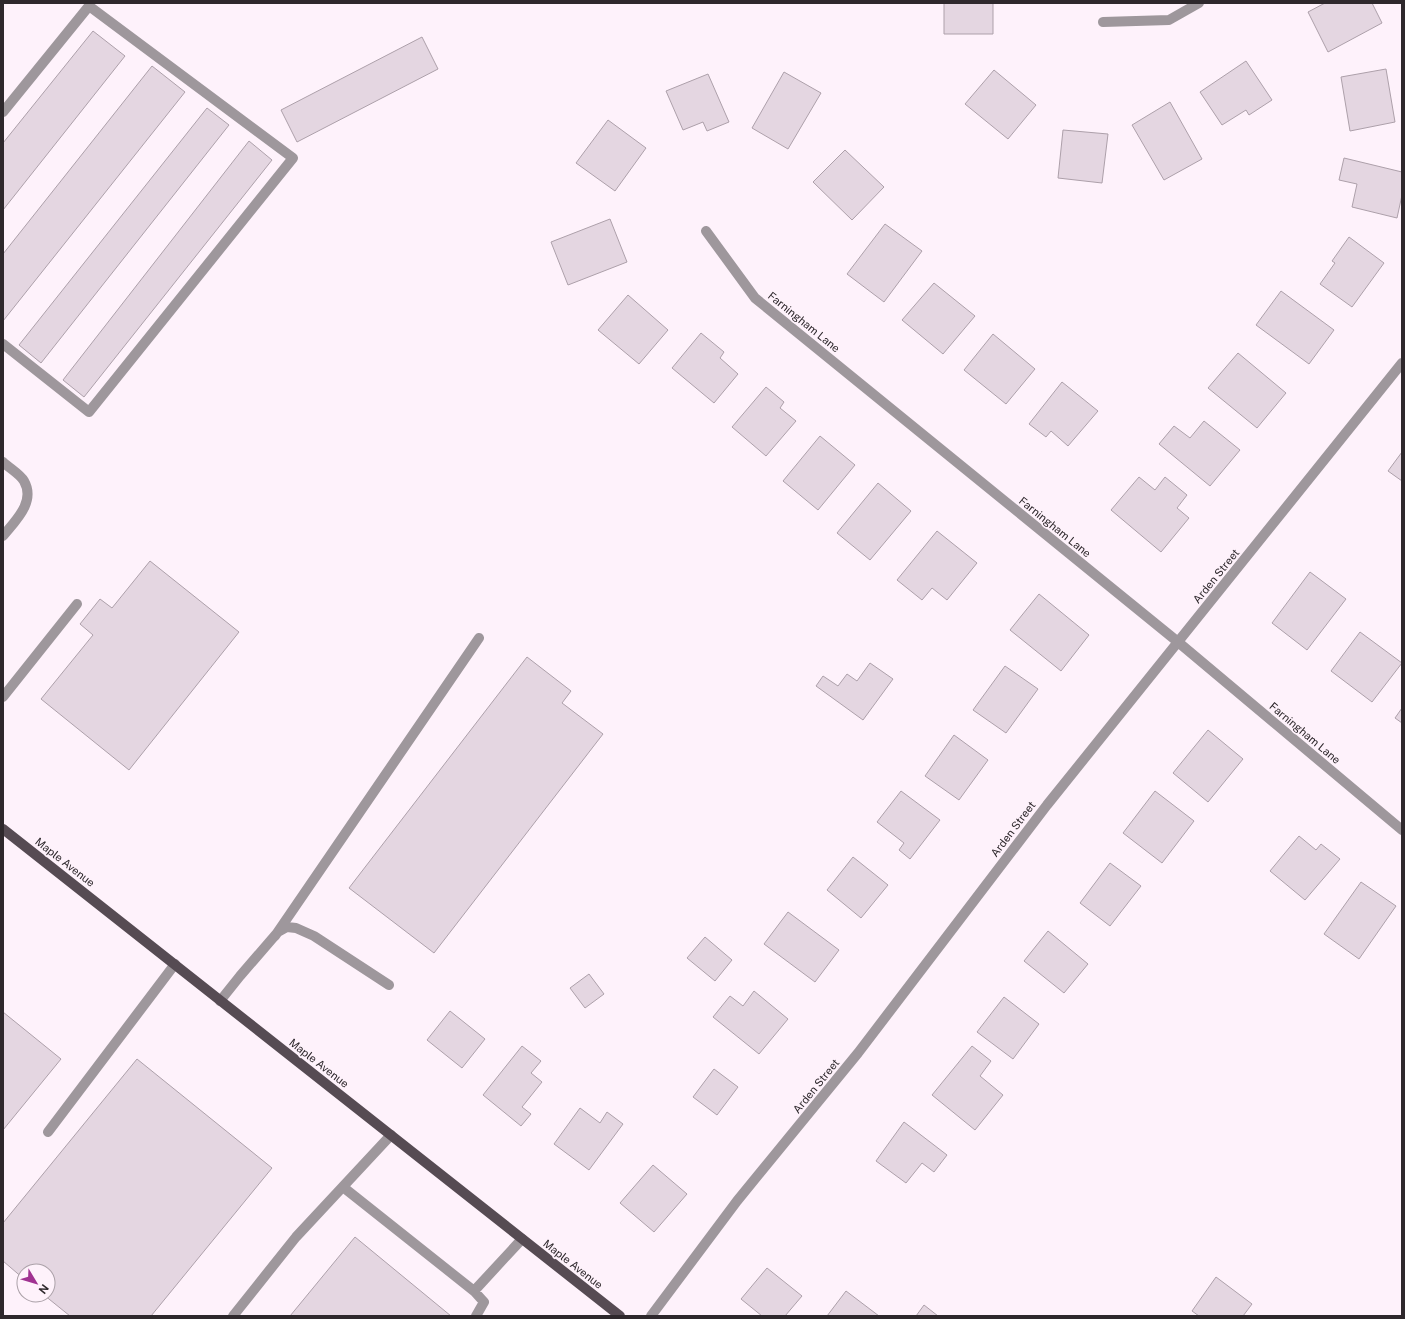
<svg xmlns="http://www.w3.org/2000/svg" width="1405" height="1319" viewBox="0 0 1405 1319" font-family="'Public Sans',sans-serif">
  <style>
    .building { fill: #e4d6e1; stroke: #ada0aa }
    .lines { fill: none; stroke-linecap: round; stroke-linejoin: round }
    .minor { stroke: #9e979c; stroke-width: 10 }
    .major { stroke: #564b53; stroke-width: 10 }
    .labels { text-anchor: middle; stroke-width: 3.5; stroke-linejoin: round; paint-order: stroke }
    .street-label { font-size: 11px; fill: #2e282c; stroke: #fef2fb }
  </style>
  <rect width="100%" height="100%" fill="#fef2fb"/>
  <path class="building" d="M944,3H993V34H944Z
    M1325,3H1372L1382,23L1328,52L1308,12Z
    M93,31L125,56L3,210V143Z
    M422,37L438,69L297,142L281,110Z
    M1246,61L1272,100L1249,115L1246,110L1222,125L1200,92Z
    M152,66L185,92L3,321V254Z
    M1386,69L1395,122L1350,131L1341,77Z
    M994,70L1036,105L1008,139L965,104Z
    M784,72L821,93L788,149L752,128Z
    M708,74L729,122L707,131L703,122L683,130L666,91Z
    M1170,102L1202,159L1164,180L1132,125Z
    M207,108L229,125L41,363L19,345Z
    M608,120L646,148L615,191L576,163Z
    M1063,130L1108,134L1102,183L1058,178Z
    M249,141L272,160L84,397L63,380Z
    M845,150L884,187L852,220L813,182Z
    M1344,158L1402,172V195L1397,218L1352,207L1357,184L1339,180Z
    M610,219L627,262L568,285L551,242Z
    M885,224L922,251L884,302L847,274Z
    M1349,237L1384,263L1352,307L1320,284L1335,263L1332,261Z
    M934,283L975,316L943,354L902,320Z
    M1281,291L1334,330L1309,364L1256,325Z
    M628,295L668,330L639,364L598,330Z
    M701,333L724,352L720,358L738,374L714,403L672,368Z
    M993,334L1035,369L1006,404L964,370Z
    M1238,353L1286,393L1257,428L1208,388Z
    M1062,382L1098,411L1068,446L1051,431L1046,437L1029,424Z
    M766,387L784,402L780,408L796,421L766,456L732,427Z
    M1204,421L1240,450L1210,486L1159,444L1174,426L1190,438Z
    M820,436L855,465L818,510L783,481Z
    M1402,452V481L1388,471Z
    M1139,477L1155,490L1165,477L1187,495L1177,508L1189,518L1161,552L1111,510Z
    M878,483L911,511L870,560L837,533Z
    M937,531L977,563L947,600L932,588L922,600L897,580Z
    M150,561L239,632L129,770L41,699L93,635L80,624L100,599L112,608Z
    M1310,572L1346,599L1307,650L1272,623Z
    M1039,594L1089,635L1061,671L1010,630Z
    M1360,632L1402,663L1372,702L1331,671Z
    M527,657L571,691L562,703L603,734L434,953L349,888Z
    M870,663L893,679L863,720L816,686L823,676L838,686L847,674L857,681Z
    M1005,666L1038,689L1006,733L973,710Z
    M1402,708V723L1395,718Z
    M1208,730L1243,759L1208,802L1173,773Z
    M954,735L988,760L959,800L925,776Z
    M901,791L940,820L910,859L899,850L904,843L877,822Z
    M1155,791L1194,821L1162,863L1123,833Z
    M1299,836L1316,850L1321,844L1340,859L1305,900L1270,871Z
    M853,857L888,885L861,918L827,890Z
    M1110,863L1141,886L1110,926L1080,903Z
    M1361,882L1396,906L1359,959L1324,934Z
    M788,912L839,950L815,982L764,944Z
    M1048,931L1088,964L1064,993L1024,961Z
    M705,937L732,960L715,981L687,958Z
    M589,974L604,994L585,1008L570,988Z
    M754,991L788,1019L759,1054L713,1017L730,996L743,1006Z
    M1004,997L1039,1024L1013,1059L977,1032Z
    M450,1011L485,1039L462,1068L427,1040Z
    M3,1012L61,1059L3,1130Z
    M522,1046L541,1061L531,1073L542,1082L522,1107L531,1114L521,1126L483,1095Z
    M972,1046L991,1061L980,1076L1003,1095L975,1130L932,1095Z
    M137,1059L272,1168L151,1316H70L44,1295H48V1271H24V1279L3,1261V1223Z
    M714,1069L738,1087L717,1115L693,1097Z
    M580,1108L600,1123L607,1112L623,1124L589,1170L554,1144Z
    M904,1122L947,1155L934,1172L922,1163L906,1183L876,1161Z
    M653,1165L687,1194L654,1232L620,1203Z
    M355,1237L451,1316H290Z
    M767,1268L802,1296L785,1316H762L741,1299Z
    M1216,1277L1252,1304L1243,1316H1199L1192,1311Z
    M846,1291L879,1316H827Z
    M924,1305L938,1316H916Z"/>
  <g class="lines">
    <path class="minor" d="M1103,22L1169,20L1199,3
      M3,112L89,6L293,158L89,412L3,344
      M706,231L755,298L1178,642L1402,830
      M3,462C9,468 20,474 24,481C36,502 15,521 3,536
      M3,697L77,604
      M275,936L479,638
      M220,1001L240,976L278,932L287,927L296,928L314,936L389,985
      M48,1132L175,964
      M343,1187L474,1291L522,1239
      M474,1291L484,1302L476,1316
      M233,1316L296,1237L391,1135
      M651,1316L737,1201L858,1053L1047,805L1402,363"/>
    <path class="major" d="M3,829L620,1316"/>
  </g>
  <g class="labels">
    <g class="street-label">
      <text transform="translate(804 322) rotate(39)" y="4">Farningham Lane</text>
      <text transform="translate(1055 527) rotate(39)" y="4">Farningham Lane</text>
      <text transform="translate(1216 576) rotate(-51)" y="4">Arden Street</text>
      <text transform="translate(1305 733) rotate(40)" y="4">Farningham Lane</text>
      <text transform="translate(1013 829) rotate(-53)" y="4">Arden Street</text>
      <text transform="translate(65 862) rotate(38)" y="4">Maple Avenue</text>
      <text transform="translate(319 1063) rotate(38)" y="4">Maple Avenue</text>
      <text transform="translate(816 1086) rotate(-51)" y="4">Arden Street</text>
      <text transform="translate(573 1264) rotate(38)" y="4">Maple Avenue</text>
    </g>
  </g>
  <rect width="1405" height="1319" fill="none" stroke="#2e282c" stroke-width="8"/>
  <g transform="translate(36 1283) rotate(128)"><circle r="19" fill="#fef2fb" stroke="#aba1a8"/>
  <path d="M0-3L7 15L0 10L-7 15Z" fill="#a03291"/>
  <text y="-6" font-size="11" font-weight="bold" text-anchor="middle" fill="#2e282c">N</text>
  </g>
</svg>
